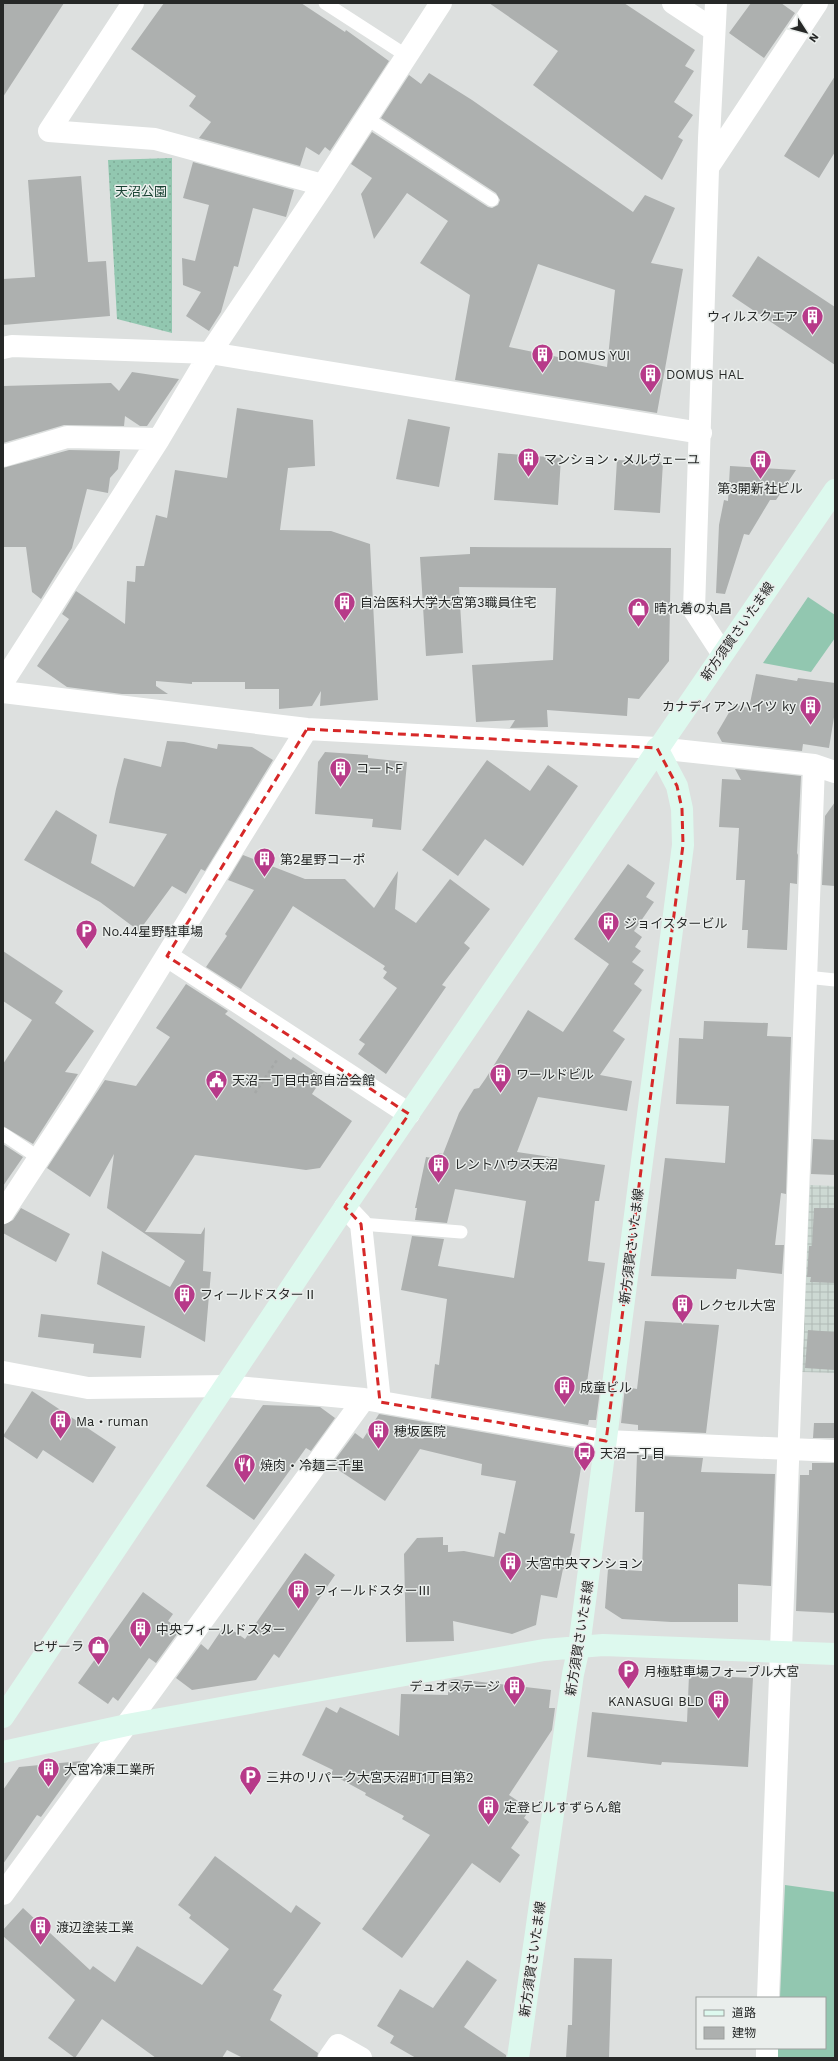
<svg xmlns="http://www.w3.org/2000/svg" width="838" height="2061" viewBox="0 0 838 2061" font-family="'Work Sans','Noto Sans JP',sans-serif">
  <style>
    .industrial { fill: url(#industrial-grid) }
    .grass { fill: url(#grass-dots) }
    .garden { fill: #92c7b0 }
    .building { fill: #adb0af; fill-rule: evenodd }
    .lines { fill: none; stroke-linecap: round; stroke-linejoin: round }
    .path { stroke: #a5a8a7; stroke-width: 2.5; stroke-dasharray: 3 3; stroke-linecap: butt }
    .lane { stroke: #fff; stroke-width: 13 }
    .street { stroke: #fff; stroke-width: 22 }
    .secondary { stroke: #ddf9ee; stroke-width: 22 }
    .marked { fill: none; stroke: #d62828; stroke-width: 3; stroke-dasharray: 8 5; stroke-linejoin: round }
    .labels { text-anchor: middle; stroke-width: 3; stroke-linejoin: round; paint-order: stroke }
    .park-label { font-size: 13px; fill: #194233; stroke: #eaeeec }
    .poi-label { font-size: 13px; fill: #262827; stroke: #eaeeec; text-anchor: start }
    .street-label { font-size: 13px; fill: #262827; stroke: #eaeeec }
  </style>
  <defs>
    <pattern id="industrial-grid" width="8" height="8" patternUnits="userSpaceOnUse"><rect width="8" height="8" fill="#cdd9d3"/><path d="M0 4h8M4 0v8" fill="none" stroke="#b0bab5"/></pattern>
    <pattern id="grass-dots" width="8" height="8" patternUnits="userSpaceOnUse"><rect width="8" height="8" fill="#92c7b0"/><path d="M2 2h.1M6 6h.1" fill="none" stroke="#7eab97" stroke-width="1.8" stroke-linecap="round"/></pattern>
  </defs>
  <rect width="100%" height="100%" fill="#dde0df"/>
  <path class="industrial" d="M810,1185L835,1186V1373L802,1372Z"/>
  <path class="grass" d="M172,158V333L117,319L108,160Z"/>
  <path class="garden" d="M808,597L835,615V638L811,672L763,663Z
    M785,1885L835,1892V2058H778V2048H825V1998H780Z"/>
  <path class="building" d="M3,3H64L3,97Z
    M164,3H301L345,32L346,30L389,61L330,151L325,147L319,155L306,147L300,166L199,138L211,122L189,106L196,96L131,49Z
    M489,3H624L695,50L685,66L694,71L674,102L693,115L678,137L683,140L662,180L533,85L558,51Z
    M751,3H781L795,13L764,58L729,33Z
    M429,73L472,100L633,212L645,195L675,208L651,263L683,269L657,413L455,380L470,295L420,263L448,221L407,193L374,239L361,194L372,178L351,164L372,132L488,207L492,208L498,205L500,200L496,193L381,118L409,75L421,84ZM538,264L615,290L607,367L509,347Z
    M835,76V152L819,178L784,156Z
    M193,162L294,190L286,217L253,208L238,267L234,266L221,312L209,331L186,316L201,292L183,285L182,258L195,261L209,205L183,198Z
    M81,176L88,262L106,261L110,316L3,325V279L35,277L28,180Z
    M758,256L835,307V365L732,296Z
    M132,372L179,379L147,426H140L125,416L124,426L64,425L3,443V386L111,383L119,391Z
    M237,408L313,420L315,466L288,468L280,530L331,531L370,544L378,700L320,706L321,691L312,706L279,709V689H245V682H192V684L156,681V686L168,694H122L67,687L37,666L69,619L62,614L76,591L125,624L127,581L135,582L136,566H144L156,515L167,518L175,470L227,478Z
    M408,419L450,427L439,487L396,479Z
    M69,450L120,451L118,469L110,478L108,493L87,489L72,548L41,599L32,592L26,547H3V468Z
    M498,453L561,458L558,505L494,500Z
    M617,460L663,462L660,513L614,510Z
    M730,466L796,470L776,500H770L749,535L744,534L725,594L716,593L719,525L724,500L728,501Z
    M470,547L671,548L669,661L639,699L628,698L627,716L547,710L548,727L510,728L515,720L476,722L472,665L553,660L556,588L459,587L463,653L426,656L420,557L470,554Z
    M756,674L797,681L798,678L835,683V711L829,748L803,744L802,751L722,742L717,733L734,704L749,708Z
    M167,741L184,742L217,749L218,744L252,747L273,760L205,871L201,869L186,894L172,886L139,931L100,902L24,860L56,810L97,835L91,863L134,887L167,834L109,823L116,789L124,758L161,767Z
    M325,752L368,755V758L407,762L401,830L372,827L373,819L315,814L318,762Z
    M487,760L530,791L548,765L578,786L523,866L485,839L458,876L422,850Z
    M735,769L801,776L797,855L798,853L797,884L790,883L787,950L747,948L748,930H742L745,880H736L739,828L719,827L722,779L741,780Z
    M835,802V886L822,885L825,816Z
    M243,855L305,879H345L374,908L398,871L395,909L416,923L450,879L490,909L464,943L470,948L442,985L446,987L386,1074L358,1054L365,1044L359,1040L397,988L383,978L387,972L383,969L385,966L293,906L241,989L206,967L227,936L225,934L254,890L228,880Z
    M628,864L655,883L646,897L654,902L634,931L642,937L635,947L641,951L632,962L644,970L634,984L642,990L613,1031L625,1039L600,1075L632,1081L627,1111L538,1097L517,1152L605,1165L599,1201H595L588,1261L605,1263L587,1382L601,1383L596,1420H589L588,1425L431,1398L435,1364L439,1365L447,1299L401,1290L412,1236L444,1239L438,1266L514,1278L526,1201L455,1189L447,1223L415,1220L417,1208H415L426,1157L438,1159L439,1153L443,1154L459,1113L474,1089L479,1088L486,1078L528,1010L563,1032L609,964L574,939Z
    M3,951L63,991L55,1003L94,1031L65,1072L78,1074L33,1144L3,1126V1064L32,1020L3,1001Z
    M186,984L228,1011L225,1014L291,1060L293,1057L323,1077L312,1094L352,1121L320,1168L306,1170L195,1155L145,1232L201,1234L205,1227L203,1271L211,1272L205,1342L97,1284L102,1251L170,1287L185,1261L107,1208L114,1154L90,1197L47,1168L105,1080L136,1086L170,1037L156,1028Z
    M704,1021L768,1023L767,1036L791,1037L786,1194L781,1193L775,1245H784L782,1274L737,1269L736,1279L651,1276L665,1158L725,1163L729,1106L676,1104L679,1038L703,1039Z
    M813,1139L835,1140V1175L811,1174Z
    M3,1144L23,1157L3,1186Z
    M21,1208L70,1234L56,1262L3,1233V1225L13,1220Z
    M814,1208H835V1283L810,1282L811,1277H807L809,1246H812Z
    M41,1314L145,1326L141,1358L93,1353L94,1344L38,1337Z
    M645,1321L719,1325L706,1433L638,1430V1425L621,1423L625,1387L637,1389Z
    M808,1330L835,1332V1370L805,1368Z
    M32,1391L116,1447L93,1483L43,1450L37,1459L3,1436Z
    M263,1405L320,1407L335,1418L311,1451L306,1448L254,1520L206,1486Z
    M379,1414L584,1450L570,1533L575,1534L568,1570L563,1569L557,1598L541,1595L536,1625L512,1634L453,1621L454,1641L406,1642L404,1554L417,1538L443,1537V1545H448V1552L464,1551L494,1557L499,1532L505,1534L516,1481L481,1475L482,1464L420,1449L385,1501L331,1465L355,1433L363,1439Z
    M814,1423H835V1438H813Z
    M637,1455L703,1458L701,1472L775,1474L771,1586L738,1584V1622H671L622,1619L605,1608L608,1569L642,1571L644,1512H635Z
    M812,1463H835V1613L796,1611L800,1475H809V1470H812Z
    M305,1553L335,1575L279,1658L274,1654L256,1680L192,1690L176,1678L201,1644L208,1650L225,1625L245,1639Z
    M143,1592L173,1614L168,1621L180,1630L156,1663L149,1658L118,1701L113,1697L108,1704L78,1683Z
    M689,1675L753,1678L748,1767L662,1762L661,1765L587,1757L592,1712L687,1722Z
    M456,1679L551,1690L549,1708H555L552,1730L509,1795L530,1809L524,1818L529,1822L511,1848L520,1855L500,1883L472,1863L402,1958L362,1929L430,1835L402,1819L404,1816L365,1795L366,1793L331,1774L333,1770L302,1755L326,1707L337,1713L340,1707L399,1736L401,1694L448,1695L449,1680Z
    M81,1761L41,1817L37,1815L3,1864V1790L19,1767Z
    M215,1856L291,1913L296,1905L321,1923L273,1990L282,1995L270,2020L318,2053L317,2058H243L227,2050L222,2058H156L102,2019L75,2058L48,2038L75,2000L3,1936V1930L23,1908L90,1970L93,1966L115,1982L137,1946L202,1985L229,1949L189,1918L191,1915L178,1905Z
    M574,1958L612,1959L609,2058H566L568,2025H572Z
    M467,1960L497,1980L464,2027L506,2055V2058H416L390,2043L394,2036L377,2026L400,1989L433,2008Z"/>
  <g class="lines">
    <path class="path" d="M255,1093L277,1060"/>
    <path class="lane" d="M325,3L407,56
      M366,118L492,200
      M806,977L835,980
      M3,1134L39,1158
      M361,1224L461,1232"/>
    <path class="street" d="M133,3L49,131L155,139L323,185
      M673,3L714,30
      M716,3L709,138L694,610L722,653
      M709,166L817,3
      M3,348L12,346L210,353L701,433
      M3,456L67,437L159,439
      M3,682L159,439L210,353L323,185L441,3
      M3,692L307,729L657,748L814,765L835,772
      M167,956L409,1114
      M345,1207L361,1224L380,1402
      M3,1213L81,1094L307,729
      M3,1372L88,1388L226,1386L364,1399L606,1441L835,1451
      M3,1894L364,1399
      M768,1998L814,765
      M329,2058L338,2045L361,2058
      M767,2058V2048"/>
    <path class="secondary" d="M3,1717L345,1207L835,490
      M3,1752L127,1725L544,1650L603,1645L835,1654
      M518,2058L573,1674L579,1647L683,845L682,809L677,786L657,748"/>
  </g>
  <path class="marked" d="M307,729L657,748L677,786L682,809L683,845L606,1441L380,1402L361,1224L345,1207L409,1114L167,956Z"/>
  <defs>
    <symbol id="building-pin" viewBox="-11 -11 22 30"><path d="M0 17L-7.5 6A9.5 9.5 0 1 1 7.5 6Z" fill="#b73a89" stroke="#eaeeec"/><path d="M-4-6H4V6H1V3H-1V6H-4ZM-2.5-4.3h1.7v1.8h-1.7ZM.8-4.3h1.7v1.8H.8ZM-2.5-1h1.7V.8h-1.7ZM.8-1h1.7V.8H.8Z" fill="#fff"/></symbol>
    <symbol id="shop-pin" viewBox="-11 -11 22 30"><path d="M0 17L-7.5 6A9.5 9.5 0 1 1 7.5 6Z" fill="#b73a89" stroke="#eaeeec"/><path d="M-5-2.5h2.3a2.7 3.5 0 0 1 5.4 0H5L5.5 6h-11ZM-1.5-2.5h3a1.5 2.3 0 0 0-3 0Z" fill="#fff"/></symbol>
    <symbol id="parking-pin" viewBox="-11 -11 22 30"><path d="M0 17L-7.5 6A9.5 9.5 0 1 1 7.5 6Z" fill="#b73a89" stroke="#eaeeec"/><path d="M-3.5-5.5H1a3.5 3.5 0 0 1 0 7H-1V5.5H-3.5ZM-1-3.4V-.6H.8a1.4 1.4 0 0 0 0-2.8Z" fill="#fff"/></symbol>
    <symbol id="civic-pin" viewBox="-11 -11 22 30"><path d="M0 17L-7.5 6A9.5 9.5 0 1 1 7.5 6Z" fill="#b73a89" stroke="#eaeeec"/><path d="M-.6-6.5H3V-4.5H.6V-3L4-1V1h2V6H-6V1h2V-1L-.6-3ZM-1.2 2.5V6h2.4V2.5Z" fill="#fff"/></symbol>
    <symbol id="bus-pin" viewBox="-11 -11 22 30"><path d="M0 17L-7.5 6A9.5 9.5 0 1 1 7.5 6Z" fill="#b73a89" stroke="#eaeeec"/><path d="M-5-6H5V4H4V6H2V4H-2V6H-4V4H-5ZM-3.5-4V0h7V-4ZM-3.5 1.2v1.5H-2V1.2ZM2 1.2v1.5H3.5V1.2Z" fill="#fff"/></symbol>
    <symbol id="restaurant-pin" viewBox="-11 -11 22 30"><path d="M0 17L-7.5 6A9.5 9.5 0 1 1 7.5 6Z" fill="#b73a89" stroke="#eaeeec"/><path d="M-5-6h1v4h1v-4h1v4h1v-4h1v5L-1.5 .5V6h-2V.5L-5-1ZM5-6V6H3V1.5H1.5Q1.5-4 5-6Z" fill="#fff"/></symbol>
  </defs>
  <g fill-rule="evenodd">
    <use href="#building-pin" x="800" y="304" width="25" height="34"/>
    <use href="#building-pin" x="530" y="342" width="25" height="34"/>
    <use href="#building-pin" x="638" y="362" width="25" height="34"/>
    <use href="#building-pin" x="516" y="446" width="25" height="34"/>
    <use href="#building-pin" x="748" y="448" width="25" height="34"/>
    <use href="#building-pin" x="332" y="590" width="25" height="34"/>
    <use href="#shop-pin" x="626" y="596" width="25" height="34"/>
    <use href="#building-pin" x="798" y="694" width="25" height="34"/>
    <use href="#building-pin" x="328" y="756" width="25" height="34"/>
    <use href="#building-pin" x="252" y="846" width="25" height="34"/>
    <use href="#building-pin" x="596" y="910" width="25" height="34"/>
    <use href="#parking-pin" x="74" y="918" width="25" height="34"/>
    <use href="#building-pin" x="488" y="1062" width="25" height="34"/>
    <use href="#civic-pin" x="204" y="1068" width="25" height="34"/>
    <use href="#building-pin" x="426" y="1152" width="25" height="34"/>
    <use href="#building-pin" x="172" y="1282" width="25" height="34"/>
    <use href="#building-pin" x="670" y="1292" width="25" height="34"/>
    <use href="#building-pin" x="552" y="1374" width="25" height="34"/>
    <use href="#building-pin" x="48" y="1408" width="25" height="34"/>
    <use href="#building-pin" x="366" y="1418" width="25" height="34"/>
    <use href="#bus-pin" x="572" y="1440" width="25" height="34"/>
    <use href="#restaurant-pin" x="232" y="1452" width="25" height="34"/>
    <use href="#building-pin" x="498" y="1550" width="25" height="34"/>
    <use href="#building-pin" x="286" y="1578" width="25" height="34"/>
    <use href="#building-pin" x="128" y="1616" width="25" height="34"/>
    <use href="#shop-pin" x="86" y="1634" width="25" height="34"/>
    <use href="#parking-pin" x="616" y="1658" width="25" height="34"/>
    <use href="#building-pin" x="502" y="1674" width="25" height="34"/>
    <use href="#building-pin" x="706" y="1688" width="25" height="34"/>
    <use href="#building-pin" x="36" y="1756" width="25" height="34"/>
    <use href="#parking-pin" x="238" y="1764" width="25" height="34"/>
    <use href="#building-pin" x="476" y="1794" width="25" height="34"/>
    <use href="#building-pin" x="28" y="1914" width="25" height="34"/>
  </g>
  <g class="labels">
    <g class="park-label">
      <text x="141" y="196">天沼公園</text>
    </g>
    <g class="poi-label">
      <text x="798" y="321" text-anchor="end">ウィルスクエア</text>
      <text x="558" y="360">DOMUS YUI</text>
      <text x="666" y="379">DOMUS HAL</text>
      <text x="544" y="464">マンション・メルヴェーユ</text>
      <text x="760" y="493" text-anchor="middle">第3開新社ビル</text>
      <text x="360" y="607">自治医科大学大宮第3職員住宅</text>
      <text x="654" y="613">晴れ着の丸昌</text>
      <text x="796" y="711" text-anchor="end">カナディアンハイツ ky</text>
      <text x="356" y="773">コートF</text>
      <text x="280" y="864">第2星野コーポ</text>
      <text x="624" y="928">ジョイスタービル</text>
      <text x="102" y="936">No.44星野駐車場</text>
      <text x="516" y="1079">ワールドビル</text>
      <text x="232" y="1085">天沼一丁目中部自治会館</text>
      <text x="454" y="1169">レントハウス天沼</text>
      <text x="200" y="1299">フィールドスターⅡ</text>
      <text x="698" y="1310">レクセル大宮</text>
      <text x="580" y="1392">成童ビル</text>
      <text x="76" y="1426">Ma・ruman</text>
      <text x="394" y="1436">穂坂医院</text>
      <text x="600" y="1458">天沼一丁目</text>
      <text x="260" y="1470">焼肉・冷麺三千里</text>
      <text x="526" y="1568">大宮中央マンション</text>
      <text x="314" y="1595">フィールドスターⅢ</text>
      <text x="156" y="1634">中央フィールドスター</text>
      <text x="84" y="1651" text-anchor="end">ピザーラ</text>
      <text x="644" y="1676">月極駐車場フォーブル大宮</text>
      <text x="500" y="1691" text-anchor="end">デュオステージ</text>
      <text x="704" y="1706" text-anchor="end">KANASUGI BLD</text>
      <text x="64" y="1774">大宮冷凍工業所</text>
      <text x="266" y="1782">三井のリパーク大宮天沼町1丁目第2</text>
      <text x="504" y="1812">定登ビルすずらん館</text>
      <text x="56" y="1932">渡辺塗装工業</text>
    </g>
    <g class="street-label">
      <text transform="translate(737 631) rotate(-55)" y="5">新方須賀さいたま線</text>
      <text transform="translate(631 1246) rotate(-83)" y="5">新方須賀さいたま線</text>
      <text transform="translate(579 1638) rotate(-81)" y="5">新方須賀さいたま線</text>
      <text transform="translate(532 1959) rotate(-82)" y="5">新方須賀さいたま線</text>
    </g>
  </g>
  <rect width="838" height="2061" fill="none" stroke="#262827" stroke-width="8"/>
  <rect x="696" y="1997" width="130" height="52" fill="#eaeeec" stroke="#9c9f9d"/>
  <rect x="704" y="2010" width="20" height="6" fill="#ddf9ee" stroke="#9c9f9d"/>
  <text x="732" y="2017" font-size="12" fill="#262827">道路</text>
  <rect x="704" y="2027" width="20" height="12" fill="#adb0af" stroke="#9c9f9d"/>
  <text x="732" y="2037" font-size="12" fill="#262827">建物</text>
  <g transform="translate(806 32) rotate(126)" stroke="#eaeeec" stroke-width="3" paint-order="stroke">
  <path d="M0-3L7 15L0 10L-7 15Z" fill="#262827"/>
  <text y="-6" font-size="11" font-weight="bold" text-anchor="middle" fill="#262827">N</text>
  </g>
</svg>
